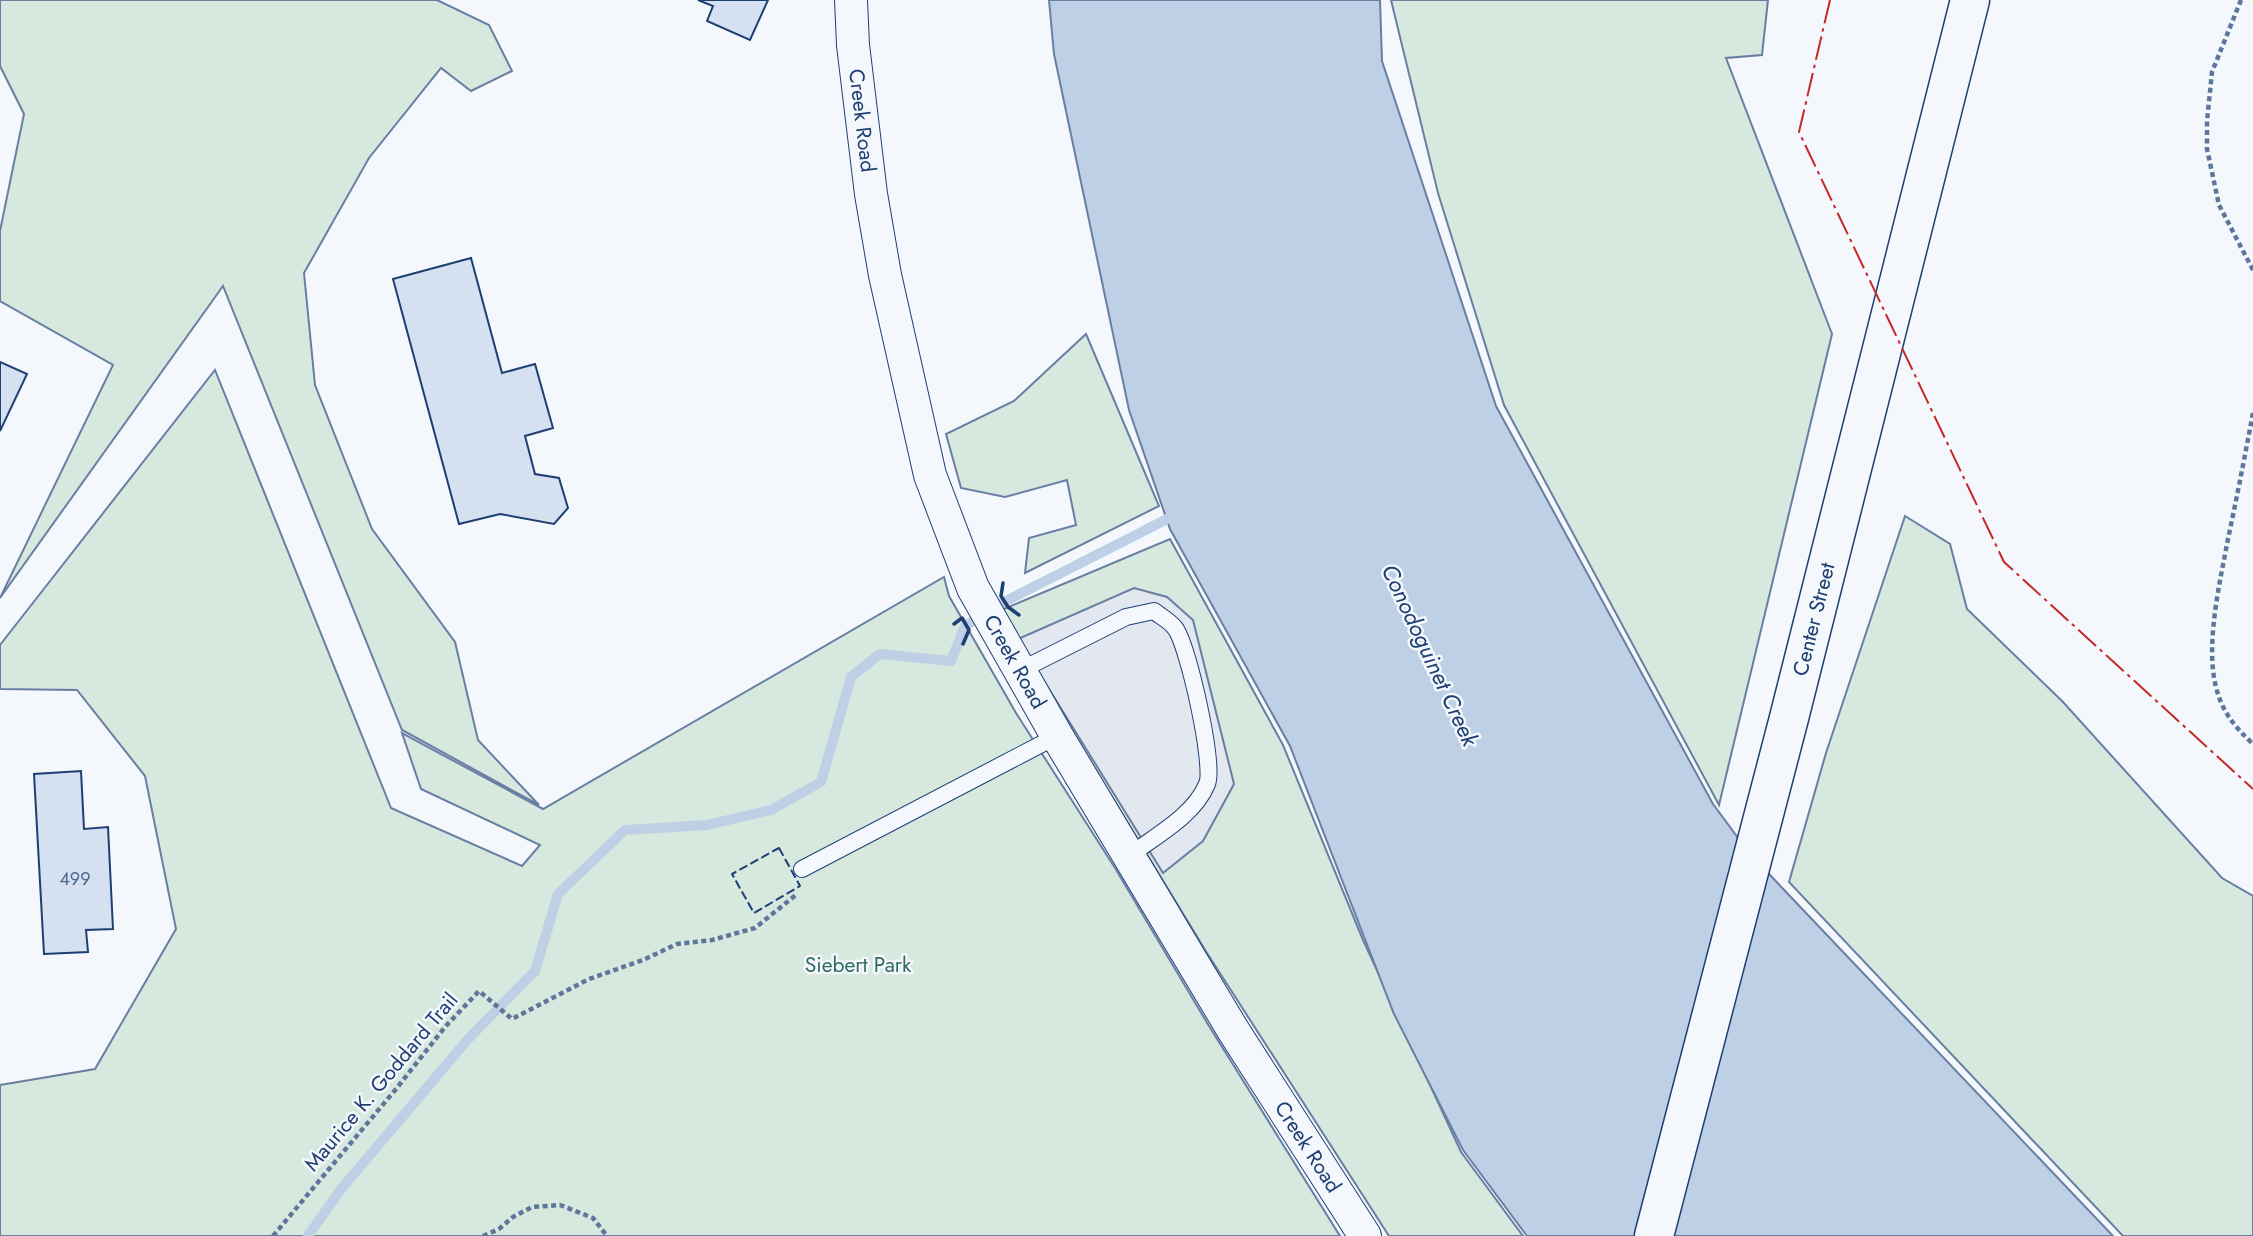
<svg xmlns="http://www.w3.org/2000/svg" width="2253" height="1236" viewBox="0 0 2253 1236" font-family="Jost,sans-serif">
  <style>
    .green { fill: #d7e8df; stroke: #687fa3; stroke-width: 2 }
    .parking { fill: #e3e8f0; stroke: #687fa3; stroke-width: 2 }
    .water { fill: #bed0e5; stroke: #687fa3; stroke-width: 2 }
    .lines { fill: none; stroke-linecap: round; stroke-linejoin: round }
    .stream { stroke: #bed0e5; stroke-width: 10 }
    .building { fill: #d5e0f0; stroke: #1d3f73; stroke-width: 2 }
    .lane-casing { stroke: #1d3f73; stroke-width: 18 }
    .street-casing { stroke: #1d3f73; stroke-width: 34 }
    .primary-casing { stroke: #1d3f73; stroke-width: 41 }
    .path { stroke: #5e769c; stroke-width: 4.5; stroke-dasharray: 5 3.5; stroke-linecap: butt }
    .lane { stroke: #f4f7fb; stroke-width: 16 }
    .street { stroke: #f4f7fb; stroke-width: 32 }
    .primary { stroke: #f4f7fb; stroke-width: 38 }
    .fence { stroke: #1d3f73; stroke-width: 2; stroke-dasharray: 9 3.5; stroke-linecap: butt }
    .wall { stroke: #1d3f73; stroke-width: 3.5 }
    .power { stroke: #c62828; stroke-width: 2; stroke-dasharray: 24 5 3.5 5; stroke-linecap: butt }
    .labels { text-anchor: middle; stroke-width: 5; stroke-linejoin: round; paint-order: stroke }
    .number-label { font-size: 18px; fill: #4b6792 }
    .street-label { font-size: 21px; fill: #1d3f73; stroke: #f4f7fb }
    .park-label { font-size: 21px; fill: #2c6c60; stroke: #f4f7fb }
    .water-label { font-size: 23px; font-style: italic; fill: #1d3f73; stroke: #f4f7fb }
  </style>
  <rect width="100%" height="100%" fill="#f4f7fb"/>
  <path class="green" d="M0,0H437L489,25L512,71L471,91L441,68L369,158L304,273L315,385L372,529L455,642L478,740L539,805L402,730L223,286L0,598L113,365L0,301V231L24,114L0,66Z
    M1391,0H1768L1762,55L1726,58L1832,334L1719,805L1504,405L1438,193Z
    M1086,334L1159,506L1025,573L1029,538L1076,525L1067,480L1005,497L961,488L946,434L1014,401Z
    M215,370L391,808L522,866L540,845L421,789L402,733L543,809L944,577L949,596L1016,713L1115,868L1209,1026L1340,1236H0V1085L95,1069L176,929L145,776L77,690L0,689V645Z
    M1905,516L1950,544L1967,609L2063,702L2222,878L2253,896V1236H2123L1789,882L1826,753Z
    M1170,539L1283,745L1363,940L1461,1152L1523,1236H1389L1207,953L999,611Z"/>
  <path class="parking" d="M1134,588L1167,597L1193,620L1234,784L1203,841L1163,873L1018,639Z"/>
  <path class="water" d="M1049,0H1380L1382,61L1496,406L1713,804L1741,842L1648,1236H1527L1463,1150L1394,1014L1290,746L1170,529L1129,410L1054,54Z
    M1750,854L2113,1236H1655Z"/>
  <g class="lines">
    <path class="stream" d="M308,1236L342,1188L469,1038L535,971L558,894L625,830L707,825L771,810L821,782L851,677L880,654L951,661L965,626L1006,601L1177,514"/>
  </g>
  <path class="building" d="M698,0H768L750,40L707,21L713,6Z
    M471,258L502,373L535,364L553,428L525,436L535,474L559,478L568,508L554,524L500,514L459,524L393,279Z
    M0,362L27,374L0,431Z
    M81,771L84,829L108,827L113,929L86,930L88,952L44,954L34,774Z"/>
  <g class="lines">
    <defs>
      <path id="lane" d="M1019,671L1126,617L1154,611C1160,616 1170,621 1175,628C1188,644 1215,766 1207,784C1194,816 1155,836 1129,856
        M802,869L1057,736"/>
      <g id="street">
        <path id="s1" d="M851,0L853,45L871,194L885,275L930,475L973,588L1057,736L1233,1030L1365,1236"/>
      </g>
      <g id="primary">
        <path id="s2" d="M1654,1236L1789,718L1970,0"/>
      </g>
    </defs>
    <use href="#lane" class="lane-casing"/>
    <use href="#street" class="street-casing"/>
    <use href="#primary" class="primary-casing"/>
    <path class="path" d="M2241,0L2212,72L2207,121V149L2219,205L2253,270
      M2253,413C2245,455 2237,497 2228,539C2220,582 2205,644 2216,687C2222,712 2235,727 2253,744
      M273,1236L396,1089L445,1027L479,991L512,1019L589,979L643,960L677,944L712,940L755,928L797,894
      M483,1236L499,1229L513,1217L532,1207L560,1205L593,1218L607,1236"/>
    <use href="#lane" class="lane"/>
    <use href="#street" class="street"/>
    <use href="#primary" class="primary"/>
    <path class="fence" d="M779,848L800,886L754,913L732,874Z"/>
    <path class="wall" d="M1003,583L1001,596L1008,607L1019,615
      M954,624L962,618L969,630L963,644"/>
    <path class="power" d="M1830,0L1799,132L2004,562L2253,789"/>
  </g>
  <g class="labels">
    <g class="number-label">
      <text x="75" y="885">499</text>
    </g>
    <g class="street-label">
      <text dy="7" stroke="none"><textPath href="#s1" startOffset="121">Creek Road</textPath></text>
      <text dy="7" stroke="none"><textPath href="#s2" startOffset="637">Center Street</textPath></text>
      <text dy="7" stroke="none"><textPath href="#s1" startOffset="688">Creek Road</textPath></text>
      <text transform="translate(381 1082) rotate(-50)" y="7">Maurice K. Goddard Trail</text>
      <text dy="7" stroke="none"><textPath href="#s1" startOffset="1255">Creek Road</textPath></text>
    </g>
    <g class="park-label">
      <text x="858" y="972">Siebert Park</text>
    </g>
    <g class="water-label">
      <text transform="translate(1430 655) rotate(65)" y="8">Conodoguinet Creek</text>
    </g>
  </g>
</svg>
